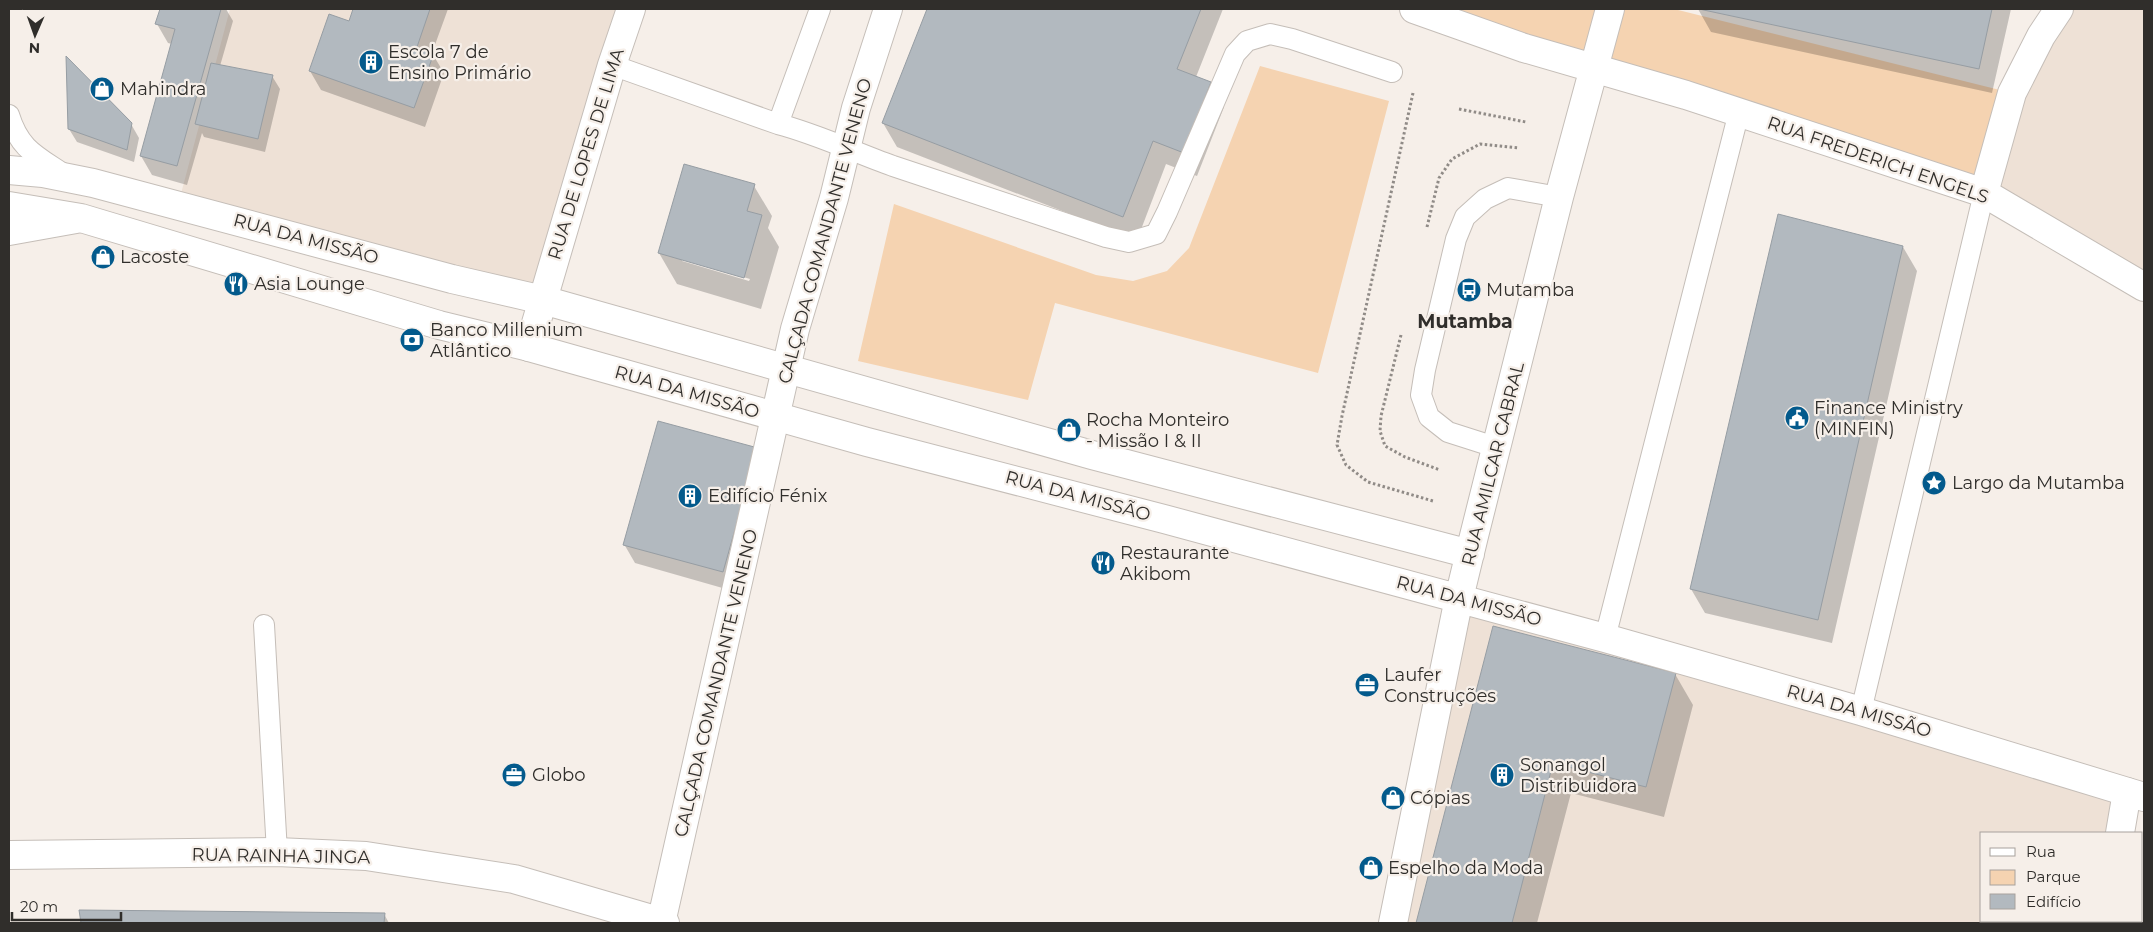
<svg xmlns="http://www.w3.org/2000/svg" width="2153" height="932" viewBox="0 0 2153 932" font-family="Montserrat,sans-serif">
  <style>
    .built { fill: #eee1d6 }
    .green { fill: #f5d3b1 }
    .shadow { fill: #0003; fill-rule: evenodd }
    .building { fill: #b2b9bf; stroke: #969da3 }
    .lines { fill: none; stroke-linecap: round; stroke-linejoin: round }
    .lane-casing { stroke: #c5beb8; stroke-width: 22 }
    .street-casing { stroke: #c5beb8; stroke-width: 30 }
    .secondary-casing { stroke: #c5beb8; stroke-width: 30 }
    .path { stroke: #908b87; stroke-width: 3; stroke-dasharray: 2.5 2.5; stroke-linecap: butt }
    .lane { stroke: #fff; stroke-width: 20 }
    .street { stroke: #fff; stroke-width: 28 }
    .secondary { stroke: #fff; stroke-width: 28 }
    .labels { text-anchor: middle; stroke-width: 4.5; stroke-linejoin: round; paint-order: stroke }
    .poi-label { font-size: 18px; fill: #302e2b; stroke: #f6efe9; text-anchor: start }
    .street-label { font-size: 18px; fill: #302e2b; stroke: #f6efe9 }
    .neighbourhood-label { font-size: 19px; font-weight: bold; fill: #302e2b; stroke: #f6efe9 }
  </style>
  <rect width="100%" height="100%" fill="#f6efe9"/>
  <path class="built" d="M230,9H631L543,300L178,205Z
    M2059,9H2144V287L1984,193Z
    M1459,598L2127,792L2120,833H1982V921H2106L2105,923H1393Z"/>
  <path class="green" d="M1426,9H1674L2012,93L1984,193Z
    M1260,66L1389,101L1318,373L1055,303L1028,400L858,361L894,204L1096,275L1133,281L1167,271L1189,248Z"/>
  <path class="shadow" d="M161,9H226L233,21L220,66L272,76L280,89L265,152L204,137L202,133L187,185L152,175L141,156L172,44L168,43L157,24Z
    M355,9H448L432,53L444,73L425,127L321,90L310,71L350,22Z
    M928,9H1223L1196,77L1211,83L1224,107L1197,176L1166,164L1137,240L897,147L883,123Z
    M1698,9H2011L1992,93L1711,32Z
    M131,124L139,138L134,162L77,142L69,129Z
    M754,186L772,216L768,228L779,247L761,309L677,284L659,253ZM682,259L750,279L749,281L682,261Z
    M1903,247L1917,271L1832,643L1705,613L1691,589Z
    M757,449L733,591L635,563L624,544Z
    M1494,628L1675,674L1693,705L1664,817L1571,793L1537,923H1417Z
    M81,911L384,914L389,923H82Z"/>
  <path class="building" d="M160,9H221L177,166L140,156L175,29L155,24Z
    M353,9H430L417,47L434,53L414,108L309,71L329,14L349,21Z
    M927,9H1201L1177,69L1211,82L1184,153L1153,141L1123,217L882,123Z
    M1699,9H1992L1979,69Z
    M66,56L132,123L127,150L68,129Z
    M211,63L273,75L258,139L195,124Z
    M684,164L755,184L747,211L762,215L744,278L658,253Z
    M1778,214L1903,246L1818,620L1690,589Z
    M658,421L758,448L723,572L623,545Z
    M1493,626L1676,673L1646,787L1553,763L1512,923H1416Z
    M79,910L385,913L384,923H81Z"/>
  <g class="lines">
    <defs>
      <path id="lane" d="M612,65L778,124C817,134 854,152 893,166C963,190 1035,213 1106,237L1129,242L1156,234L1167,212L1235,54L1247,41L1270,34L1292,39L1392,72
        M9,115C19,148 35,155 62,173
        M778,124L820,9
        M1495,447L1448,432L1429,417L1421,395L1425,370L1456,239L1465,217L1485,199L1508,188L1559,197
        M264,625L277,852
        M1605,638L1739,112
        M1861,711L1984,193"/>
      <path id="street" d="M9,231L76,219
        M529,347L612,65L631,9
        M2120,833L2127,792
        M661,923L795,329L834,198L856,108L888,9
        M2105,923V921"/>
      <path id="secondary" d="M1414,9L1524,48L1686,95L1984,193L2144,287
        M9,170L43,173L93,183L452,279L543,300L1092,455L1470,554
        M1984,193L2012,93L2041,36L2059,9
        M9,206L81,218L439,325L529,347L867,442L1164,519L1605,638L1861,711L2144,797
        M9,855L277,852L366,856L514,879L665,923
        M1393,923L1459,598L1474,536L1559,197L1610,9"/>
    </defs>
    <use href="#lane" class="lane-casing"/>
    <use href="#street" class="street-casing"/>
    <use href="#secondary" class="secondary-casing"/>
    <path class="path" d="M1413,93L1342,416L1337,445L1346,465L1368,482L1433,501
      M1459,109L1526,122
      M1427,227L1439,178L1452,159L1480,144L1519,148
      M1401,335L1381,416L1380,431L1385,446L1405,457L1440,470"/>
    <use href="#lane" class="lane"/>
    <use href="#street" class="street"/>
    <use href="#secondary" class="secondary"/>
  </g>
  <defs>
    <symbol id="building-disc" viewBox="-11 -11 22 22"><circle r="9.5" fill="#035a8c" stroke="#f6efe9"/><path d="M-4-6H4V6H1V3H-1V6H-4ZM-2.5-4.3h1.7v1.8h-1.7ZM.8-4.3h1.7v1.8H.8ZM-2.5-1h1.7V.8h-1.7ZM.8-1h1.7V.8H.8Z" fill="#fff"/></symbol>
    <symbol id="shop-disc" viewBox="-11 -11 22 22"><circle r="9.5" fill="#035a8c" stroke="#f6efe9"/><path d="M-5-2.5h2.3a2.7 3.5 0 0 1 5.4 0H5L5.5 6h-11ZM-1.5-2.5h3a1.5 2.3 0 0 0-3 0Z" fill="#fff"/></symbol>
    <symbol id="restaurant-disc" viewBox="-11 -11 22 22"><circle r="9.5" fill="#035a8c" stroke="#f6efe9"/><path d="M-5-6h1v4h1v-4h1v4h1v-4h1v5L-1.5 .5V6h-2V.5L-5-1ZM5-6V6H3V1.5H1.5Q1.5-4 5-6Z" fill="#fff"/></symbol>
    <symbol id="bus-disc" viewBox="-11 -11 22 22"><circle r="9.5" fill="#035a8c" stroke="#f6efe9"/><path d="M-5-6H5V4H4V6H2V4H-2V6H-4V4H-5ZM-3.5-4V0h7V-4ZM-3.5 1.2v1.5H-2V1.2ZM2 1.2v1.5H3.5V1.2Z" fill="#fff"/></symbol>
    <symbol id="bank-disc" viewBox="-11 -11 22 22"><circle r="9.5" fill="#035a8c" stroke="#f6efe9"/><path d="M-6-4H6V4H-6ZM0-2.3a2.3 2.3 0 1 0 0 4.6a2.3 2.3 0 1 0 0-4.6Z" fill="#fff"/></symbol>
    <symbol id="civic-disc" viewBox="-11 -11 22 22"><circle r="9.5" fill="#035a8c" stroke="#f6efe9"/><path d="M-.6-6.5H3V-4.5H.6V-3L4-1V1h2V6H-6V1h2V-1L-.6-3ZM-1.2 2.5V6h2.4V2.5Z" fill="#fff"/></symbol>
    <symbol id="sight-disc" viewBox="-11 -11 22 22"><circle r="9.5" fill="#035a8c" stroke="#f6efe9"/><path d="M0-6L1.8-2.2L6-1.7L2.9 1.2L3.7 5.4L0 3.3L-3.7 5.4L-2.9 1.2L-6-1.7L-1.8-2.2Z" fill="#fff"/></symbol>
    <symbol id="office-disc" viewBox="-11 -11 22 22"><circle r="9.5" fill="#035a8c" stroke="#f6efe9"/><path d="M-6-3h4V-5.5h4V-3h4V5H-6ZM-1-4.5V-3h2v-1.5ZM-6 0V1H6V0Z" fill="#fff"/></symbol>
  </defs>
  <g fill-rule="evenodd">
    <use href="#building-disc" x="357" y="48" width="28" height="28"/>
    <use href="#shop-disc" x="88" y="75" width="28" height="28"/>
    <use href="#shop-disc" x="89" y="243" width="28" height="28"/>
    <use href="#restaurant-disc" x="222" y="270" width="28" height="28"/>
    <use href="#bus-disc" x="1455" y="276" width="28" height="28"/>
    <use href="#bank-disc" x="398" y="326" width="28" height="28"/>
    <use href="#civic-disc" x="1783" y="404" width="28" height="28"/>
    <use href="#shop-disc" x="1055" y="416" width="28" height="28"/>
    <use href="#sight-disc" x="1920" y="469" width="28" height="28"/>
    <use href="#building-disc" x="676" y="482" width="28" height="28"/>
    <use href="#restaurant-disc" x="1089" y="549" width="28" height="28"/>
    <use href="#office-disc" x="1353" y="671" width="28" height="28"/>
    <use href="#office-disc" x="500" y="761" width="28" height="28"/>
    <use href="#building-disc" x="1488" y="761" width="28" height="28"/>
    <use href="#shop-disc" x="1379" y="784" width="28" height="28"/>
    <use href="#shop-disc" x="1357" y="854" width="28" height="28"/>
  </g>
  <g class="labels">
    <g class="poi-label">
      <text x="388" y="58">Escola 7 de<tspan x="388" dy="21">Ensino Primário</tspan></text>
      <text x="120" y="95">Mahindra</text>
      <text x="120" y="263">Lacoste</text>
      <text x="254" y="290">Asia Lounge</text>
      <text x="1486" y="296">Mutamba</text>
      <text x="430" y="336">Banco Millenium<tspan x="430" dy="21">Atlântico</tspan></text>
      <text x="1814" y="414">Finance Ministry<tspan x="1814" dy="21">(MINFIN)</tspan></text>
      <text x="1086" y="426">Rocha Monteiro<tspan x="1086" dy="21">- Missão I &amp; II</tspan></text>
      <text x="1952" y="489">Largo da Mutamba</text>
      <text x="708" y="502">Edifício Fénix</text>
      <text x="1120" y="559">Restaurante<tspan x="1120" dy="21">Akibom</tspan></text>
      <text x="1384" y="681">Laufer<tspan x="1384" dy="21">Construções</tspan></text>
      <text x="1520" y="771">Sonangol<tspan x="1520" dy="21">Distribuidora</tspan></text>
      <text x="532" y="781">Globo</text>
      <text x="1410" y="804">Cópias</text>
      <text x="1388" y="874">Espelho da Moda</text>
    </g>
    <g class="street-label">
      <text transform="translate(586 154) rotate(-73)" y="6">RUA DE LOPES DE LIMA</text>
      <text transform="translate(1878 160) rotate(19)" y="6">RUA FREDERICH ENGELS</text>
      <text transform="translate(825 231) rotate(-75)" y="6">CALÇADA COMANDANTE VENENO</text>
      <text transform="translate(306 239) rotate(15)" y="6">RUA DA MISSÃO</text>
      <text transform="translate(687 392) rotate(16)" y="6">RUA DA MISSÃO</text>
      <text transform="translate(1493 464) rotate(-76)" y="6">RUA AMILCAR CABRAL</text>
      <text transform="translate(1078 496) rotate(15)" y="6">RUA DA MISSÃO</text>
      <text transform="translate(1469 601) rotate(15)" y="6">RUA DA MISSÃO</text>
      <text transform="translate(716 683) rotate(-77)" y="6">CALÇADA COMANDANTE VENENO</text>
      <text transform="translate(1859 711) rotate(16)" y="6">RUA DA MISSÃO</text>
      <text transform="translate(281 856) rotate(1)" y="6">RUA RAINHA JINGA</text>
    </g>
    <g class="neighbourhood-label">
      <text x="1465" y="328">Mutamba</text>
    </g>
  </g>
  <rect width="2153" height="932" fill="none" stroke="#302e2b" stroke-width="20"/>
  <rect x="1980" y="832" width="162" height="90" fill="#f6efe9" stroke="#a7a29d"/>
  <rect x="1990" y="848" width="25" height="8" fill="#ffffff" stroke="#a7a29d"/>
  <text x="2026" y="857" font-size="15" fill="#302e2b">Rua</text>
  <rect x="1990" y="870" width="25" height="15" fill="#f5d3b1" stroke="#a7a29d"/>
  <text x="2026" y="882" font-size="15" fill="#302e2b">Parque</text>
  <rect x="1990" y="894" width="25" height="15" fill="#b2b9bf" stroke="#a7a29d"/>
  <text x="2026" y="907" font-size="15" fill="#302e2b">Edifício</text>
  <g transform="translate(35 35) rotate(182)" stroke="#f6efe9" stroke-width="4" paint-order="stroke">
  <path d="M0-4L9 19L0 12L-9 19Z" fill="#302e2b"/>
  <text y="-8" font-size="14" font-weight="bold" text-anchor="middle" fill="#302e2b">N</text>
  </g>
  <path d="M12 912v8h109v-8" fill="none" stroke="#302e2b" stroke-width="2.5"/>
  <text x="20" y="912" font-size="15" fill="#302e2b" stroke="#f6efe9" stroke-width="4" paint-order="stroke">20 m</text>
</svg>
